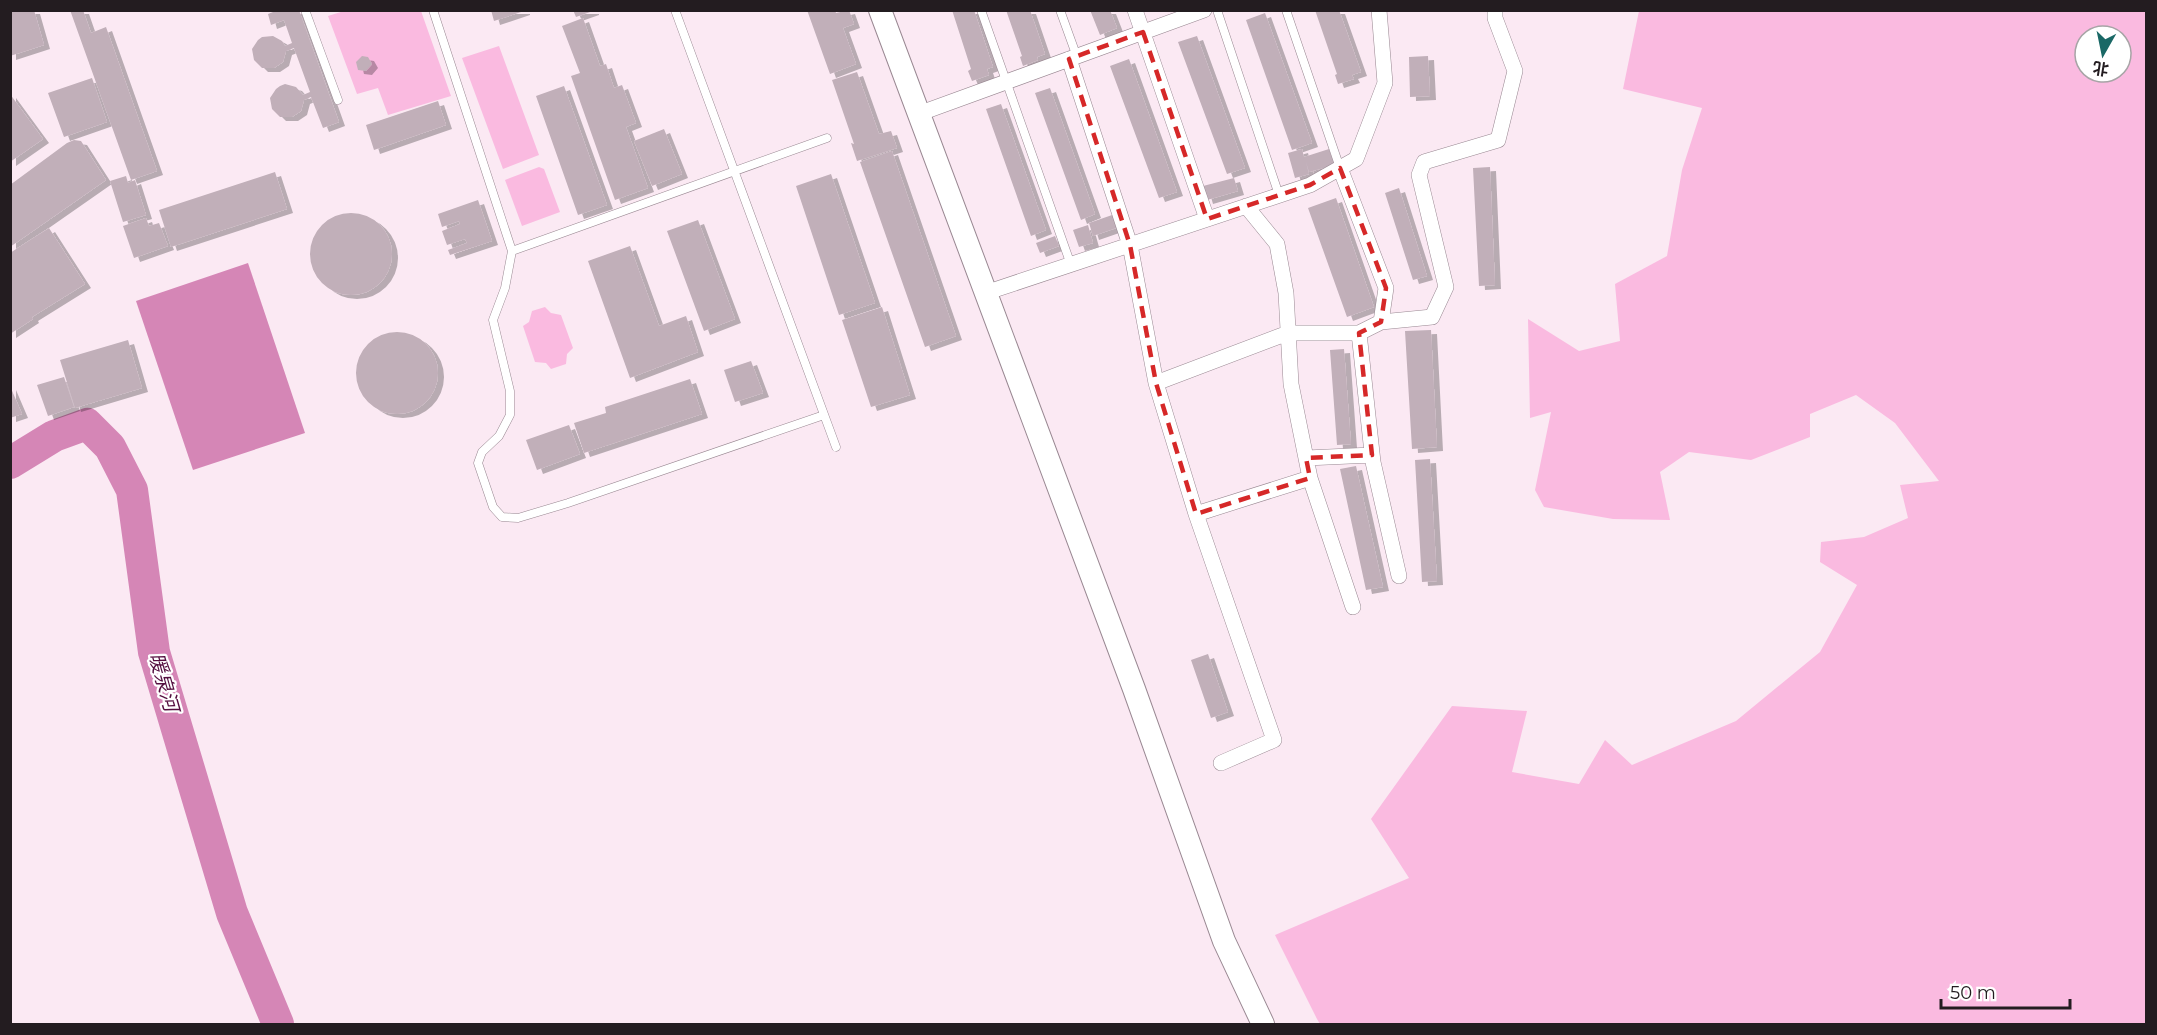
<svg xmlns="http://www.w3.org/2000/svg" width="2157" height="1035" viewBox="0 0 2157 1035" font-family="Montserrat,'Noto Sans SC',sans-serif">
  <style>
    .green { fill: #fabae0; fill-rule: evenodd }
    .water { fill: #d586b6 }
    .lines { fill: none; stroke-linecap: round; stroke-linejoin: round }
    .river { stroke: #d586b6; stroke-width: 32 }
    .building { fill: #c1afb9; filter: url(#shadow) }
    .lane-casing { stroke: #998892; stroke-width: 9 }
    .street-casing { stroke: #998892; stroke-width: 16 }
    .secondary-casing { stroke: #998892; stroke-width: 24 }
    .lane { stroke: #fff; stroke-width: 8 }
    .street { stroke: #fff; stroke-width: 15 }
    .secondary { stroke: #fff; stroke-width: 22 }
    .marked { fill: none; stroke: #d62828; stroke-width: 4.5; stroke-dasharray: 12 8; stroke-linejoin: round }
    .labels { text-anchor: middle; stroke-width: 4.5; stroke-linejoin: round; paint-order: stroke }
    .water-label { font-size: 20px; font-style: italic; fill: #540e3f; stroke: #fff }
  </style>
  <defs>
    <filter id="shadow"><feDropShadow dx="6" dy="4" stdDeviation="0" flood-color="#0004"/></filter>
  </defs>
  <rect width="100%" height="100%" fill="#fbe9f3"/>
  <path class="green" d="M344,11H421L451,96L388,115L378,88L357,94L328,16Z
    M1639,11H2146V1024H1320L1317,1019L1275,935L1409,878L1371,819L1452,706L1527,711L1512,772L1579,784L1605,740L1632,765L1736,721L1820,652L1857,585L1820,562L1821,542L1864,537L1908,518L1900,485L1939,481L1895,423L1856,395L1810,414V437L1751,460L1689,452L1660,472L1670,520L1613,519L1544,507L1535,490L1551,412L1530,418L1528,319L1579,351L1620,341L1615,284L1667,256L1682,170L1702,108L1623,89ZM2085,36H2121V72H2085Z
    M499,46L539,155L503,169L462,58Z
    M539,167L544,169L560,212L522,226L505,180Z
    M545,307L551,313L561,315L573,348L567,354L566,364L551,369L546,363L535,362L523,326L529,322L532,311Z"/>
  <path class="water" d="M248,263L305,433L193,470L136,301Z"/>
  <g class="lines">
    <path class="river" d="M10,463L54,436L87,424L110,447L132,490L154,652L232,913L278,1024"/>
  </g>
  <path class="building" d="M10,10H34L44,45L10,56Z
    M70,10H83L91,33L106,27L157,171L131,180Z
    M278,10H299L339,122L323,128L311,97L304,100L301,111L292,117H280L272,109L270,98L276,89L280,86L285,84L296,87L303,95L310,92L294,48L286,51L283,62L274,68H262L254,60L252,49L258,40L262,37L273,36L282,41L285,46L292,43L284,20L271,25L268,14Z
    M491,10H524V11L494,21Z
    M573,10H593V11L576,17Z
    M807,10H835L836,13L849,10L854,24L843,28L856,64L830,74Z
    M952,10H974L993,67L987,69L989,75L972,81L968,71L971,69Z
    M1006,10H1030L1045,54L1037,57L1038,60L1023,66L1020,57L1022,56Z
    M1090,10H1110L1117,28L1100,35Z
    M1315,10H1339L1361,72L1352,75L1354,79L1338,84L1335,75L1337,74Z
    M1265,13L1312,143L1292,150L1246,20Z
    M583,18L600,66L606,64L614,88L622,85L636,123L626,127L648,188L615,200L571,76L580,73L562,26Z
    M1197,36L1245,168L1227,174L1178,42Z
    M362,56L368,57L372,64L366,71L358,70L356,62Z
    M1428,56L1430,96L1410,97L1409,57Z
    M1129,59L1177,192L1159,198L1110,66Z
    M857,72L879,134L891,131L897,148L857,161L851,143L854,144L832,80Z
    M92,78L107,122L64,137L48,93Z
    M564,86L607,205L578,215L536,96Z
    M1050,88L1095,214L1081,220L1035,93Z
    M10,94L43,139L10,162Z
    M438,101L446,125L374,150L366,125Z
    M1001,104L1046,230L1031,236L986,109Z
    M664,129L682,174L652,186L634,141Z
    M74,140L81,141L106,180L10,247V185L67,143Z
    M1302,149L1304,157L1329,149L1334,165L1309,172L1306,162L1309,174L1295,178L1288,153Z
    M892,151L956,336L925,347L860,162Z
    M1490,167L1495,285L1479,286L1473,168Z
    M275,172L287,209L171,247L159,210Z
    M831,174L875,303L839,315L796,186Z
    M126,176L128,183L135,180L146,215L123,222L110,181Z
    M1234,178L1238,191L1207,200L1203,186Z
    M1399,188L1427,276L1413,280L1385,193Z
    M1336,198L1374,307L1347,317L1308,208Z
    M478,200L492,241L450,255L448,250L467,243L465,239L447,245L442,231L460,224L459,221L442,227L438,214Z
    M310 254a41 41 0 1 1 82 0a41 41 0 1 1-82 0Z
    M1115,214L1119,227L1093,236L1089,223Z
    M146,218L149,226L159,223L168,246L134,258L123,226Z
    M698,220L735,319L704,331L667,231Z
    M1088,225L1093,243L1079,247L1073,230Z
    M49,228L85,284L32,317L33,319L10,334V253Z
    M1055,236L1059,246L1040,253L1036,243Z
    M630,246L659,326L686,316L698,352L630,378L588,261Z
    M882,307L910,395L871,407L842,320Z
    M1431,330L1437,447L1412,449L1405,331Z
    M356 373a41 41 0 1 1 82 0a41 41 0 1 1-82 0Z
    M128,340L142,388L75,408L60,360Z
    M1344,349L1351,444L1337,445L1330,350Z
    M751,361L763,393L735,402L724,370Z
    M64,377L74,407L48,416L37,385Z
    M690,379L702,414L584,453L574,423L606,413L605,407Z
    M10,386L22,414L10,418Z
    M569,425L580,454L537,470L526,440Z
    M1430,459L1437,581L1422,582L1415,460Z
    M1356,466L1383,587L1366,590L1340,469Z
    M1208,654L1228,712L1211,718L1191,660Z"/>
  <g class="lines">
    <defs>
      <path id="lane" d="M305,10L338,100
        M433,10L512,251L505,288L493,320L510,391V415L499,436L482,452L478,463L493,507L502,517L518,518L568,503L824,415
        M675,10L836,447
        M981,10L1071,265
        M1060,10L1077,57
        M1217,10L1279,195
        M1286,10L1340,168
        M512,251L827,138"/>
      <path id="street" d="M1135,10L1207,219
        M1069,59L1130,245L1156,383L1196,514
        M918,114L1204,10
        M1340,168L1386,288L1381,322L1359,333L1373,462L1399,576
        M1246,206L1277,244L1286,293L1291,384L1310,478L1353,607
        M985,293L1310,185L1356,159L1385,83L1379,10
        M1381,322L1432,317L1446,287L1419,175L1424,162L1498,140L1515,71L1495,18V10
        M1156,383L1288,333H1359
        M1306,458L1372,455
        M1221,763L1274,740L1196,514L1310,478"/>
      <path id="secondary" d="M880,10L1134,689L1224,941L1263,1024"/>
    </defs>
    <use href="#lane" class="lane-casing"/>
    <use href="#street" class="street-casing"/>
    <use href="#secondary" class="secondary-casing"/>
    <use href="#lane" class="lane"/>
    <use href="#street" class="street"/>
    <use href="#secondary" class="secondary"/>
  </g>
  <path class="marked" d="M1143,32L1207,219L1310,185L1340,168L1386,288L1381,322L1359,333L1372,455L1306,458L1310,478L1196,514L1156,383L1130,245L1069,59Z"/>
  <g class="labels">
    <g class="water-label">
      <text transform="translate(164 682) rotate(74)" y="7">暖泉河</text>
    </g>
  </g>
  <rect width="2157" height="1035" fill="none" stroke="#231c20" stroke-width="24"/>
  <g transform="translate(2103 54) rotate(189)"><circle r="28" fill="#ffffff" stroke="#a7a4a6" stroke-width="1.5"/>
  <path d="M0-4.5L10 22L0 15L-10 22Z" fill="#1a6866"/>
  <text y="-9" font-size="16" font-weight="bold" text-anchor="middle" fill="#231c20">北</text>
  </g>
  <path d="M1941 999v9h129v-9" fill="none" stroke="#231c20" stroke-width="3"/>
  <text x="1950" y="999" font-size="18" fill="#231c20" stroke="#ffffff" stroke-width="4.5" paint-order="stroke">50 m</text>
</svg>
